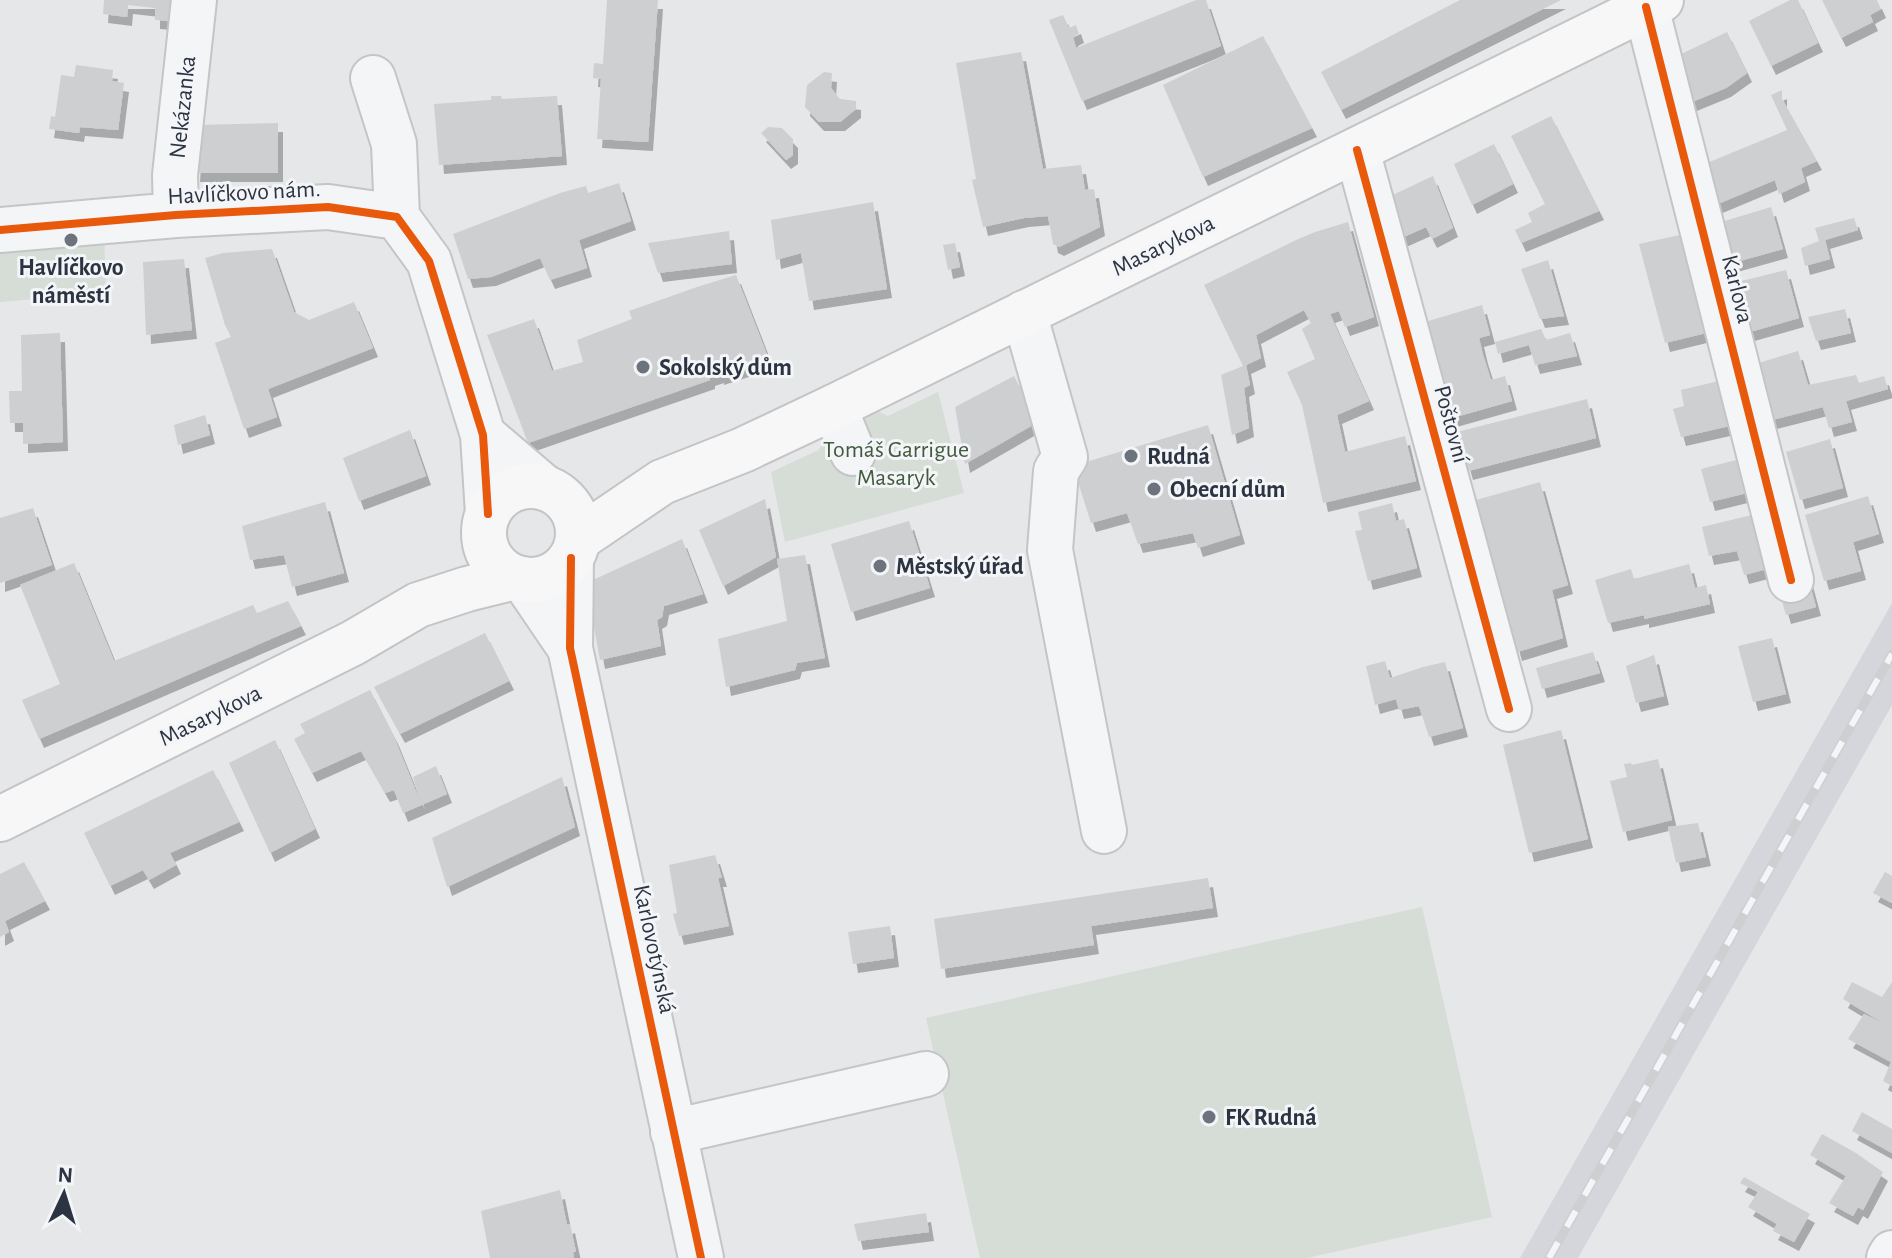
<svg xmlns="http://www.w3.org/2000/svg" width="1892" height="1258" viewBox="0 0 1892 1258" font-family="'Alegreya Sans',sans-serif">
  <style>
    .built { fill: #d4d6dc }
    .green { fill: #d6dcd6 }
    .building { fill: #cecfd1; filter: url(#shadow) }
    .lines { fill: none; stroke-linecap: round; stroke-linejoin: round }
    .minor-casing { stroke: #c3c5c7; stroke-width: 48 }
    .major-casing { stroke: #c2c4c6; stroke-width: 48 }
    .minor { stroke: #f4f5f6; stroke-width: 44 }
    .major { stroke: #f7f7f8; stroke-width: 44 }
    .rail-casing { stroke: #cdcfd1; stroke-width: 9 }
    .rail { stroke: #f3f5f8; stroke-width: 6; stroke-dasharray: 18; stroke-linecap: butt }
    .cycleway-casing { stroke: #f3f5f8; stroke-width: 13 }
    .cycleway { stroke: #e8590c; stroke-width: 8 }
    .poi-dot { fill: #6d737c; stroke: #f3f5f8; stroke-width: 3 }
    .labels { text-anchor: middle; stroke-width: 6; stroke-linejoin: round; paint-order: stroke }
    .street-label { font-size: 24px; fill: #2d3441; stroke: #f3f5f8 }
    .poi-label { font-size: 24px; font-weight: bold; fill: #2d3441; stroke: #f3f5f8; text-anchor: start }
    .park-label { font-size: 24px; fill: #415b3c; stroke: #f3f5f8 }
  </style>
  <defs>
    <filter id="shadow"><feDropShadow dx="5" dy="9" stdDeviation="0" flood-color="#0004"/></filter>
  </defs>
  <rect width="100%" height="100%" fill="#e5e7e9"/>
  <path class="built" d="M1892,603V705L1578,1258H1520Z"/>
  <path class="green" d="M104,232L106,293L0,302V239Z
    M938,392L964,493L785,542L771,472L819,450L826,437L860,415L877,411L888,416Z
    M1422,907L1492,1217L1307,1258H980L926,1018Z"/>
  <path class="building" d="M104,0H180L178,22L155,20V8L128,5L127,17L103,14Z
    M607,0H658L648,142L597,139L601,79L593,78L594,63L603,64Z
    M1196,0H1206L1221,46L1082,101L1049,20L1063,15L1069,28L1076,25L1079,34L1073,37L1076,48Z
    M1460,0H1561L1341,110L1321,72Z
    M1790,0H1798L1818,43L1771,66L1749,21Z
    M1822,0H1877L1881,9L1870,15L1873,22L1841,38Z
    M1727,32L1747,73L1726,88L1687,104L1675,57Z
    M1263,36L1312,128L1203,177L1163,85Z
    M1021,52L1043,169L1081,165L1085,190L1094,189L1100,227L1059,247L1053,244L1048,216L1024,218L983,227L972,180L976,179L956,63Z
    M76,65L113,70L112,81L124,83L118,130L80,127L79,133L49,129L51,116L55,117L61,75L74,77Z
    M824,72L832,73L831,88L840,99L856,101V109L840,122H819L805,107L807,85Z
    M1782,90V99L1817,161L1801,168L1805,182L1779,194L1775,180L1713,206L1702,165L1787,130L1771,95Z
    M491,96H501L502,99L557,96L562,156L439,165L434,104L491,100Z
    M1551,116L1599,211L1521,243L1515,230L1532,222L1528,213L1545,204L1511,136Z
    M278,123V173H195L198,125Z
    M768,127L782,128L793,139V155L786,160L761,133Z
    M1494,144L1513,184L1472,205L1454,164Z
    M1433,176L1453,228L1432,239L1426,227L1397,240L1382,200Z
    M619,183L631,221L579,240L587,268L550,280L540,258L491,277L468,279L453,234L560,193L586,186L588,193Z
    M873,202L887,289L809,301L801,253L776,260L771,220Z
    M1771,207L1783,249L1729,264L1718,223Z
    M1854,218L1858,230L1825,240L1830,259L1805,266L1801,248L1819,241L1815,228Z
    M1348,222L1374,317L1345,327L1339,311L1330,314L1369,401L1337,415L1345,452L1405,436L1416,481L1323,503L1302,405L1287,372L1315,359L1302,329L1311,323L1304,310L1256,335L1261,358L1246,365L1250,385L1244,388L1249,428L1232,435L1221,375L1243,366L1204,285L1296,240L1315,232Z
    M729,231L732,264L658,273L648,243Z
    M1684,234L1710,332L1665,343L1639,244Z
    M955,243L960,267L948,270L943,245Z
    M272,249L294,312L309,320L354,302L373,348L268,389L277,417L244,429L215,343L231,337L225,325L205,258L223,253Z
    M184,259L192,330L146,335L143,262Z
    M1548,260L1564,316L1540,319L1521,269Z
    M1786,270L1799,318L1746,333L1733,283Z
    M736,275L769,360L719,376V374L710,377V380L528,443L487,335L534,319L552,371L583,362L577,340L632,319L629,311L697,287Z
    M1482,305L1490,335L1479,338L1483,355L1491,380L1505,376L1512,401L1452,418L1425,322Z
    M1845,309L1851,333L1816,341L1808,317Z
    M1541,329L1546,340L1570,333L1577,356L1535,365L1529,345L1498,354L1495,342Z
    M60,333L63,442L23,444V423H10L9,391H22L21,335Z
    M1798,351L1808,385L1856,375L1859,383L1884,376L1888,389L1846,401L1852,422L1829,428L1823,407L1772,420L1755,364Z
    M1014,376L1038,422L965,464L955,407Z
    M1723,380L1734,425L1681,437L1673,409L1684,406L1681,390Z
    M1587,399L1596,438L1468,471L1457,432Z
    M205,415L210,435L178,445L174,425Z
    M1208,425L1240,535L1198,548L1193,533L1138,544L1127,513L1091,523L1073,466Z
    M410,430L426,476L359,501L343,458Z
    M1830,439L1843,488L1800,500L1786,452Z
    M1744,458L1751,492L1710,502L1701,469Z
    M1540,482L1568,585L1552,590L1563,638L1517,652L1476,500Z
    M1868,496L1879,534L1853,542L1861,571L1824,581L1805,515Z
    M765,499L776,557L723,586L699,530Z
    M325,502L344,573L292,587L284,555L250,560L242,526Z
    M1392,503L1396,521L1404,519L1417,568L1368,581L1355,531L1362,530L1358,512Z
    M33,508L52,565L0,583V518Z
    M1756,514L1771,568L1744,575L1737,551L1709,556L1702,527Z
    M909,521L930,588L851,612L831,544Z
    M682,539L703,594L664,606L662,617L657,620L661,646L600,660L588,595L593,580Z
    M805,555L825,658L797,663L795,670L726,687L718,639L787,621L777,559Z
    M74,563L114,661L253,605L257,613L288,601L301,626L39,739L22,700L60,684L20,585Z
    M1689,564L1695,588L1706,585L1710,604L1644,619V615L1608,623L1595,580L1631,569L1634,579Z
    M1806,570L1816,607L1786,615L1778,588Z
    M485,633L509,681L400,734L374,687Z
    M1772,638L1786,694L1753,702L1738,646Z
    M1593,652L1600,673L1542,689L1536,668Z
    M1654,655L1664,696L1636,703L1626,666Z
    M1385,661L1390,678L1423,667L1445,662L1463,728L1429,737L1419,706L1399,710L1396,699L1375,705L1366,666Z
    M370,690L394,737L420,801L413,777L436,766L447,794L403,813L394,790L385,793L361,751L312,773L294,739L305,733L300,724Z
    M1561,730L1588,839L1529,853L1503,745Z
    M275,740L315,829L270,853L229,763Z
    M1658,759L1672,820L1623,832L1610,781L1627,777L1624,764L1631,763L1632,765Z
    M213,770L239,822L170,853L176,865L149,880L143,870L110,886L84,833Z
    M562,777L575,827L447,887L432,838Z
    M1698,823L1706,857L1676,863L1668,827Z
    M715,855L722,878H718L729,926L679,936L673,914L677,913L669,865Z
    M24,862L45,901L5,921L9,932L0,937V874Z
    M1885,872L1892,876V903L1873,893Z
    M1208,878L1213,908L1091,926L1094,945L941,969L934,919Z
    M890,926L894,958L853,964L848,932Z
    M1852,982L1882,997L1892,982V1086L1883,1081L1891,1062L1848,1039L1864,1014L1885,1024L1843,999Z
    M1862,1112L1892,1129V1153L1852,1131Z
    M1822,1134L1856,1153L1883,1172L1863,1210L1858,1207L1853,1216L1829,1203L1846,1176L1810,1155Z
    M1744,1177L1810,1214L1794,1242L1773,1231L1777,1224L1748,1207L1758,1192L1740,1183Z
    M560,1190L567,1225L570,1224L576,1252H573L574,1258H490L481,1211Z
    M926,1213L929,1232L858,1241L854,1224Z"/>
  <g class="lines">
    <defs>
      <path id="minor" d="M1646,7L1791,580
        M373,78L394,144L397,217
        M1357,150L1509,709
        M176,215L175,175L194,0
        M0,230L176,215L328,207L397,217L429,261L483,435L488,514
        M1024,313L1065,457L1056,471L1050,550L1104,831
        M834,407L853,453
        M483,435L545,488
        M571,558L570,648L701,1258
        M523,579L570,648
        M673,1132L926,1074
        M1889,1258L1892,1253"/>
      <path id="major" d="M484 533a47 47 0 1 1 94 0a47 47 0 1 1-94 0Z
        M578,539L662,482L743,450L834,407L1661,0
        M0,819L353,643L418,605L467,589L515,577"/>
    </defs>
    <use href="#minor" class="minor-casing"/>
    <use href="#major" class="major-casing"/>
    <use href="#minor" class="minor"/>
    <use href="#major" class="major"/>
    <defs>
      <path id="rail" d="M1549,1258L1892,654"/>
    </defs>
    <use href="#rail" class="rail-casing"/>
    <use href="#rail" class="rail"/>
    <defs>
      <path id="cycleway" d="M1646,7L1791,580
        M1357,150L1509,709
        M0,230L176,215L328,207L397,217L429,261L483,435L488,514
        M571,558L570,648L701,1258"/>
    </defs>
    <use href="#cycleway" class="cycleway-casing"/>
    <use href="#cycleway" class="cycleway"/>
  </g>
  <g class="poi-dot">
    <circle cx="71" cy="240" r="8"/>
    <circle cx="643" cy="367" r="8"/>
    <circle cx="1131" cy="456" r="8"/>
    <circle cx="1154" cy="489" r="8"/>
    <circle cx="880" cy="566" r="8"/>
    <circle cx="1209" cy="1117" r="8"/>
  </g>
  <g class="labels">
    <g class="street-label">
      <text transform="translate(182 107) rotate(-84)" y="8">Nekázanka</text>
      <text transform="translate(244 192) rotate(-3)" y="8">Havlíčkovo nám.</text>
      <text transform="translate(1163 245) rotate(-26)" y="8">Masarykova</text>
      <text transform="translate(1738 289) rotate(76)" y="8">Karlova</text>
      <text transform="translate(1452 424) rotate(75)" y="8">Poštovní</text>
      <text transform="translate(210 715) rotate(-26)" y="8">Masarykova</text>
      <text transform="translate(655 949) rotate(78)" y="8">Karlovotýnská</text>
    </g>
    <g class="poi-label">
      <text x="71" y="275" text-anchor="middle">Havlíčkovo<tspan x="71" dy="28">náměstí</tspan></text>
      <text x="659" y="375">Sokolský dům</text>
      <text x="1147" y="464">Rudná</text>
      <text x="1170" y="497">Obecní dům</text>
      <text x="896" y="574">Městský úřad</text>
      <text x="1225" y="1125">FK Rudná</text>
    </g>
    <g class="park-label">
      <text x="896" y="457">Tomáš Garrigue<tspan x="896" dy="28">Masaryk</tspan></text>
    </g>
  </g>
  <g transform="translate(64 1194) rotate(4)" stroke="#f3f5f8" stroke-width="6" paint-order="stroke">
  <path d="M0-6L14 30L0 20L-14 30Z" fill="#2d3441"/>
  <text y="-12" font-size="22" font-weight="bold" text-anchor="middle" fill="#2d3441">N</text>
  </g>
</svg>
